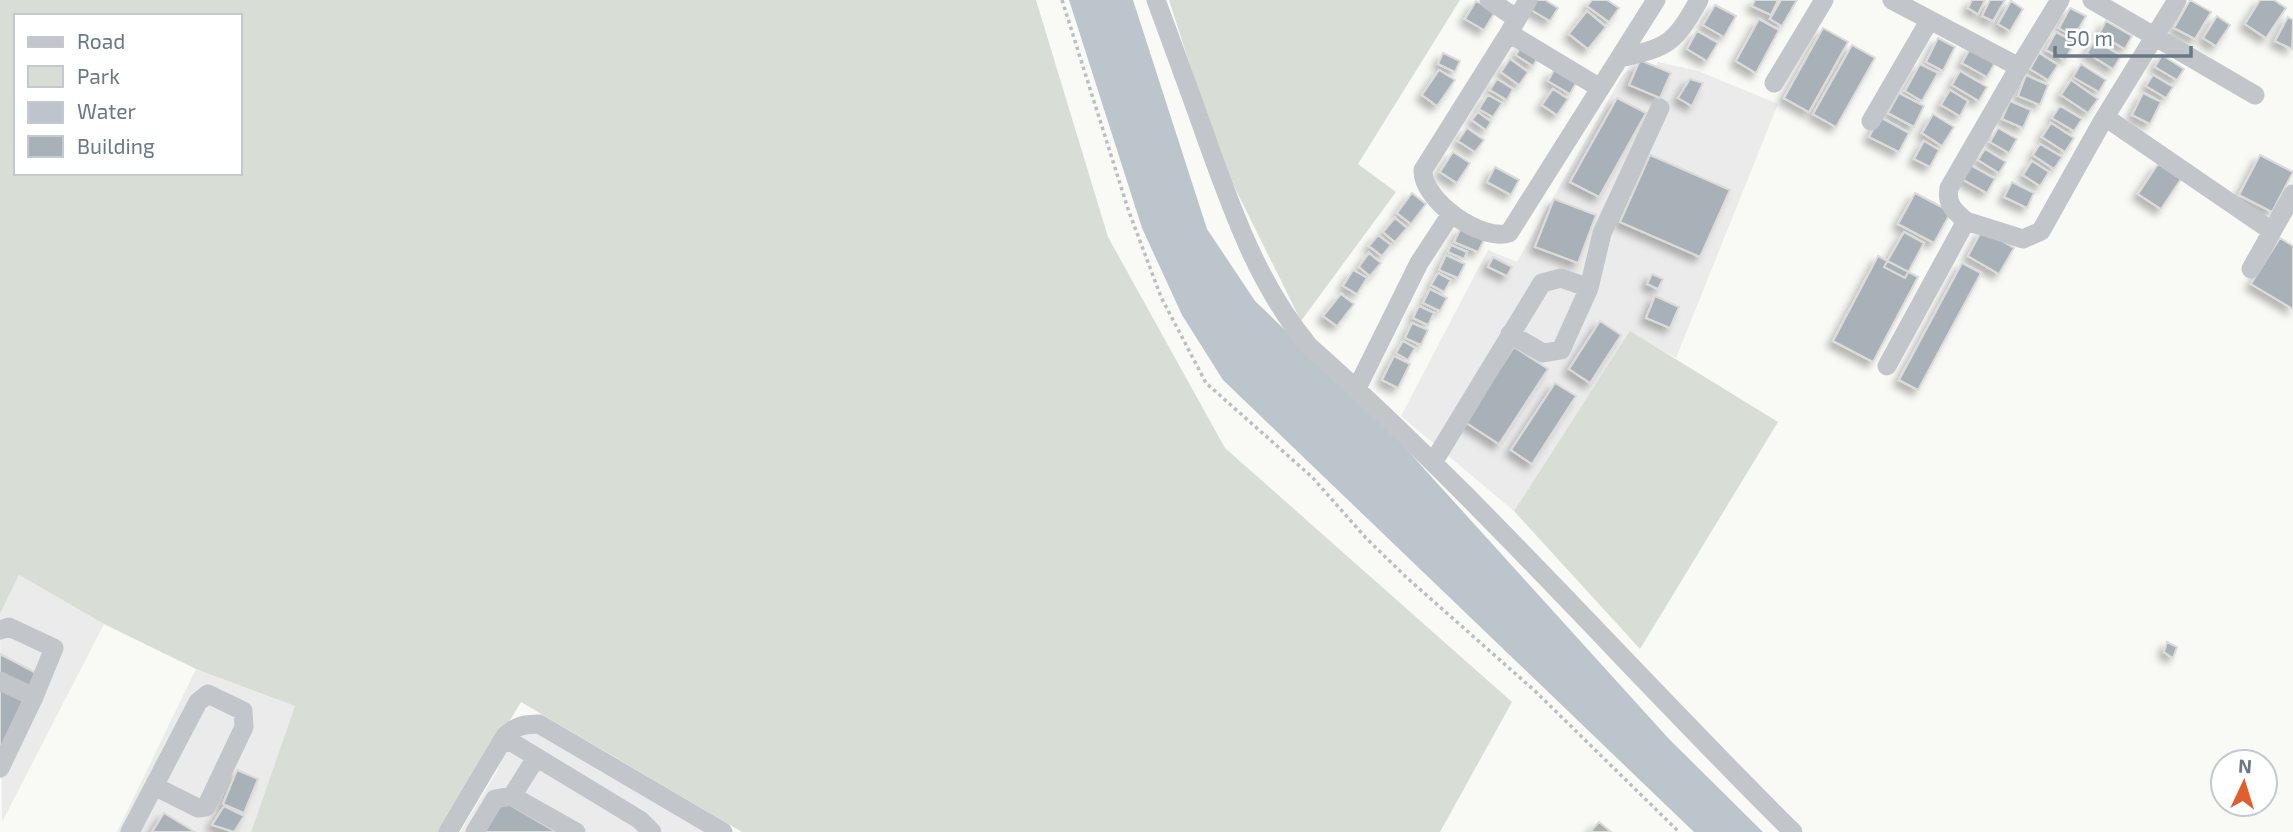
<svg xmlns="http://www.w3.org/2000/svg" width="2293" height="832" viewBox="0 0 2293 832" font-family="'Exo 2',sans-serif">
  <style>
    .built { fill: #eaebea }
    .green { fill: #d8ded6; fill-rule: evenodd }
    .water { fill: #bbc5cb }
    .building { fill: #a9b1b8; stroke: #dbdbd9; stroke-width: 2; filter: url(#shadow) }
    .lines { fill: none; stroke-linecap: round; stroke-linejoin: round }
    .path { stroke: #bcbfc2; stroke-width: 3.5; stroke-dasharray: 3.5 3.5; stroke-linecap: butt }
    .minor { stroke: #c2c6ca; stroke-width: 19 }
  </style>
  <defs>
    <filter id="shadow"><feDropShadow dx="-5.5" dy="5.5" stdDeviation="3.5" flood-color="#0004"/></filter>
  </defs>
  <rect width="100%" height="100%" fill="#f9f9f6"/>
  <path class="built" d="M1658,62L1698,71L1778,104L1676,358L1630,332L1514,511L1401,416L1488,250L1517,262L1622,76L1628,70L1648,80Z
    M19,575L104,624L2,822L0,614Z
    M196,669L295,706L251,832H117Z
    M535,730L706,832H460L496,773L507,747L516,736Z"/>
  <path class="green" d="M0,0H1036L1108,237L1225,448L1512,702L1440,832H742L521,702L442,832H251L295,706L196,669L104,624L19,575L0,614ZM16,16H240V173H16Z
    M1169,0H1460L1358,164L1396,192L1301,321L1220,158Z
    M1630,331L1778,422L1640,649L1514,511Z"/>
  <path class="water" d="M1069,0H1133L1207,229L1255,301L1389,430L1669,739L1763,832H1694L1223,380L1182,315L1142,228Z"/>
  <path class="building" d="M1534,0H1545L1558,8L1550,21L1528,8Z
    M1592,0H1607L1619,8L1609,22L1587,6Z
    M1755,0H1778L1771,15L1752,6Z
    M1781,0H1797L1782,26L1770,19Z
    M1972,0H1985L1978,14L1968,8Z
    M1990,0H2005L1993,21L1982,16Z
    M2190,0L2211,12L2195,39L2174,28Z
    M2260,0H2274L2286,8L2266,38L2245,24Z
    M1476,1L1495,12L1484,30L1465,19Z
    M2011,1L2023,9L2010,31L1998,24Z
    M1715,5L1736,16L1724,37L1703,25Z
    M2070,8L2086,16L2074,37L2059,28Z
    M1587,11L1606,27L1588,49L1569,34Z
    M2217,16L2230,25L2216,46L2203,38Z
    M2288,17L2293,20L2292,49L2275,41Z
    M1759,19L1779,30L1756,73L1736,61Z
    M2106,21L2132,36L2125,49L2099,34Z
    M1823,28L1848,42L1809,112L1784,98Z
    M1697,31L1718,43L1707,61L1687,49Z
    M2056,32L2075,42L2065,60L2046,50Z
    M1938,38L1955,47L1943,71L1926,62Z
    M2095,40L2121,56L2113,69L2087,53Z
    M1522,45L1539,56L1533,66L1516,55Z
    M1852,45L1875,58L1836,127L1813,114Z
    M1971,47L1996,61L1987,77L1962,63Z
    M1443,53L1460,61L1455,72L1438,64Z
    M2039,53L2058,65L2048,80L2030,69Z
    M2162,55L2184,69L2177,80L2155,67Z
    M1510,59L1528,72L1519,85L1501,72Z
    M1640,60L1671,73L1660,98L1629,85Z
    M1920,64L1938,73L1922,101L1905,91Z
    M2081,64L2106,80L2099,92L2073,77Z
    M1439,70L1455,80L1437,106L1422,95Z
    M1554,70L1576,83L1570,94L1548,81Z
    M1960,71L1987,87L1979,101L1952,85Z
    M2026,75L2048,85L2040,105L2018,96Z
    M2153,75L2173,87L2166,98L2146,86Z
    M1497,79L1513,89L1507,100L1490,90Z
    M1690,79L1703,83L1692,106L1678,98Z
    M2071,80L2098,99L2088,113L2061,95Z
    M1553,89L1568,99L1557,115L1542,105Z
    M1950,90L1968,101L1960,116L1941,105Z
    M1899,93L1924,106L1914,127L1888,113Z
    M2143,93L2161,102L2150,124L2132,115Z
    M1488,95L1502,103L1493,117L1479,109Z
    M1617,98L1646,113L1599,197L1570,182Z
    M2010,101L2031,110L2023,128L2002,119Z
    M2060,106L2082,119L2074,131L2052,118Z
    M1478,112L1491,122L1486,130L1472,120Z
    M1933,114L1954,127L1942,146L1922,133Z
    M1880,117L1909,133L1899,152L1869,137Z
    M2051,123L2074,138L2065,152L2042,137Z
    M1467,128L1484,140L1475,152L1458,141Z
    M1998,128L2017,139L2009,153L1990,142Z
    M1924,141L1939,150L1930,167L1914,159Z
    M2040,144L2062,157L2054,169L2033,155Z
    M1985,149L2006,162L1999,173L1978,160Z
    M1453,152L1470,163L1457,183L1440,172Z
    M1650,155L1730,190L1700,257L1620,222Z
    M2260,155L2293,172L2272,212L2239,195Z
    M2032,161L2049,172L2040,186L2023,175Z
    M2158,164L2181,179L2161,209L2138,194Z
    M1970,165L1995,179L1987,193L1962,179Z
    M1495,167L1519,180L1511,195L1487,182Z
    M2012,182L2034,193L2027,208L2004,197Z
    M1412,193L1426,204L1411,224L1397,213Z
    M1915,193L1951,212L1934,243L1898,224Z
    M1554,199L1596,215L1578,263L1535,247Z
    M1395,218L1407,228L1395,242L1383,232Z
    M1461,228L1485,238L1478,252L1454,242Z
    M1982,230L2014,248L1999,274L1968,256Z
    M1904,232L1924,243L1905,278L1884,267Z
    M1378,235L1391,245L1382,256L1369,246Z
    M2280,238L2293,246V309L2251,284Z
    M1451,245L1467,252L1464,259L1448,252Z
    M1369,253L1381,263L1370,276L1359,267Z
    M1446,255L1465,264L1458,278L1439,270Z
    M1878,256L1918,277L1873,362L1833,341Z
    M1493,257L1512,267L1507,276L1488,267Z
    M1962,263L1981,273L1918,390L1899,380Z
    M1353,270L1367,278L1357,294L1343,286Z
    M1438,273L1451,280L1444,292L1431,285Z
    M1652,274L1663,279L1658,289L1647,284Z
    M1430,289L1447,298L1440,311L1423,303Z
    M1341,294L1354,304L1337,326L1323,316Z
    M1655,296L1679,307L1670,328L1646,318Z
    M1419,306L1434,313L1428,325L1413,318Z
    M1600,321L1621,335L1590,383L1569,369Z
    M1412,323L1428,330L1421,345L1405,338Z
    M1403,341L1415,348L1408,360L1396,353Z
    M1514,347L1548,369L1499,444L1465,422Z
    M1394,356L1410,364L1398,388L1382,380Z
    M1555,383L1576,396L1532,464L1511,450Z
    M2167,642L2177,647L2173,658L2164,652Z
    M0,654L38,674L29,689L0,673Z
    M0,687L28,699L0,755Z
    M237,770L258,779L244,813L223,804Z
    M503,801L556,832H482Z
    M224,806L244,816L234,832L212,825Z
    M164,813L195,832H152Z
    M1599,822L1611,832H1590Z"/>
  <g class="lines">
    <path class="path" d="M1062,0L1128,209L1161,297L1206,383L1312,477L1366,538L1406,577L1535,691L1679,832"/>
    <path class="minor" d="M1156,0C1174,49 1192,97 1209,146C1235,218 1260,287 1309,346C1480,498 1630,671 1793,832
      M1489,0L1516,18
      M1892,0L2019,67L2060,0
      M2092,0L2255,95
      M1509,33L1528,0
      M1620,58C1669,47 1674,44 1699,0
      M1774,83L1824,0
      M1600,88L1509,33L1423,170C1422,201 1482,242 1509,233L1656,0
      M2105,117L2270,230
      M1871,121L1929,21
      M1966,221L2023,239L2041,231L2102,122L2177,0
      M2251,269L2293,194
      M1510,334L1543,353L1561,350L1589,288
      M1887,366L1966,221C1954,211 1946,204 1949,188L2019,67
      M1357,388L1419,263L1451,214
      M1434,461L1542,283L1561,278L1589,288L1602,233L1660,108
      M0,630L9,627L54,648L34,697
      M0,681L34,697L0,768
      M503,741L513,743L640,820L652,832
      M512,796L576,832
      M130,832L198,702L208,694L243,711L244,727L206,807L198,808L154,786
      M448,832L505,736C516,726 524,724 539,724L723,832
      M475,832L495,799L512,796L536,758"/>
  </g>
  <rect x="14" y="14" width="228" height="161" fill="#ffffff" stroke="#c3c9cf" stroke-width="2"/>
  <rect x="28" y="37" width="35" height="10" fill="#c2c6ca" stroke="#c3c9cf" stroke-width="2"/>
  <text x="77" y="49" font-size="21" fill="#687887">Road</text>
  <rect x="28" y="66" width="35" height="21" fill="#d8ded6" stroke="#c3c9cf" stroke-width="2"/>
  <text x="77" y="84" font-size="21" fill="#687887">Park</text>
  <rect x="28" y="102" width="35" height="21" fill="#bbc5cb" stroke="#c3c9cf" stroke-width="2"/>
  <text x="77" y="119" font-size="21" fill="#687887">Water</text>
  <rect x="28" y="136" width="35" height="21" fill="#a9b1b8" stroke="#c3c9cf" stroke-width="2"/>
  <text x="77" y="154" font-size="21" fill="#687887">Building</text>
  <g transform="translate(2244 783) rotate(4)"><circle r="33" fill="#ffffff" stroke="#c3c9cf" stroke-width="2"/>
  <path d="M0-5L12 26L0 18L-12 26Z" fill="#e15e2e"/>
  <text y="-10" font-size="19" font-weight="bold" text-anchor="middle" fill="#687887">N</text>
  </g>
  <path d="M2055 46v10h136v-10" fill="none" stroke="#687887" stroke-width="3.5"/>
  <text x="2066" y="46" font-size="21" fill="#687887" stroke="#ffffff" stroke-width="5" paint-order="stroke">50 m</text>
</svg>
